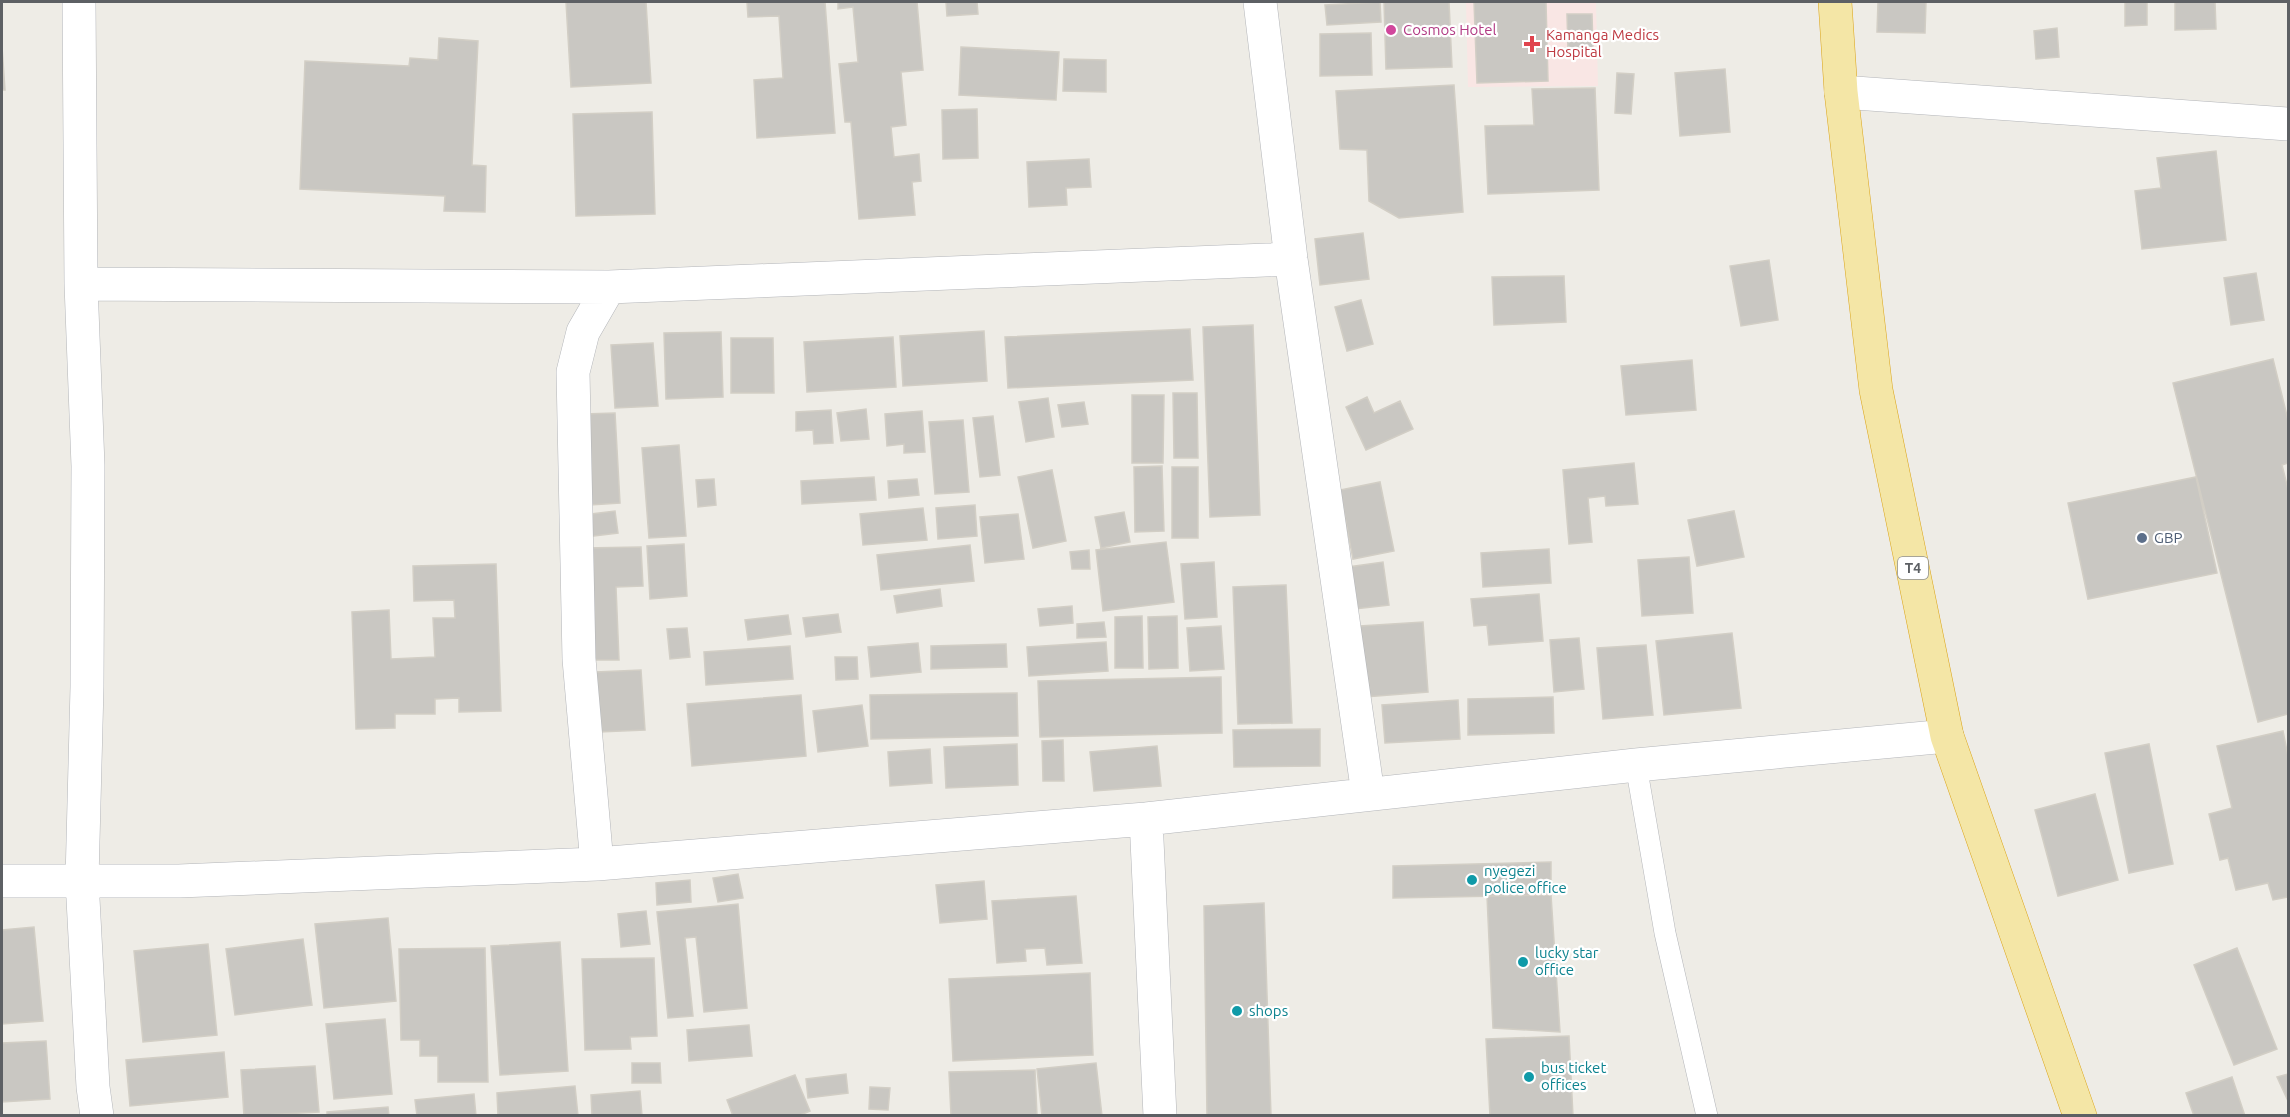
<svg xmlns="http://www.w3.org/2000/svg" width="2290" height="1117" viewBox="0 0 2290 1117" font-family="Ubuntu,sans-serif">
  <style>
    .medical { fill: #f9e6e4 }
    .building { fill: #c9c7c2; stroke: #d2cec5; stroke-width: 1.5 }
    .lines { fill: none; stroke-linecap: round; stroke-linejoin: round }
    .service-casing { stroke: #b3b5b9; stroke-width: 22 }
    .minor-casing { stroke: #b3b5b9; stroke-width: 34 }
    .trunk-casing { stroke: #dba419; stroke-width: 34 }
    .service { stroke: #fff; stroke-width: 21 }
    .minor { stroke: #fff; stroke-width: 33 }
    .trunk { stroke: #f4e6a6; stroke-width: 33 }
    .hotel-dot { fill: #d1479c; stroke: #fff; stroke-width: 2 }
    .health-dot { fill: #e0444e; stroke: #fff; stroke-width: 2 }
    .service-dot { fill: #5c6f8a; stroke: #fff; stroke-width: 2 }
    .culture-dot { fill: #0f9aa8; stroke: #fff; stroke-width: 2 }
    .labels { text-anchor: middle; stroke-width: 4.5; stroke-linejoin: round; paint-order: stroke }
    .shield { fill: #fff; stroke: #8e9092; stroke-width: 1.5 }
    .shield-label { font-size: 14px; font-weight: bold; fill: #5d6064 }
    .hotel-label { font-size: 15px; fill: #b23c85; stroke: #fff; text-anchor: start }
    .health-label { font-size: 15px; fill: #be3a42; stroke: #fff; text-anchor: start }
    .service-label { font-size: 15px; fill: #4e5e75; stroke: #fff; text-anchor: start }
    .culture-label { font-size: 15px; fill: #0d838f; stroke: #fff; text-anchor: start }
  </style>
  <rect width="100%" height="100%" fill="#eeece6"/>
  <path class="medical" d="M1466,2H1596L1598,86L1468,87Z"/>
  <path class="building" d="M566,2H646L651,83L571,87Z
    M747,2H825L835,133L757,138L754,80L783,78L779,16L748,17Z
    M838,2H917L923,70L901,72L906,125L891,127L894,157L919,154L921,181L912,182L915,215L859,219L851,122H845L839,64L858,62L853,7L838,9Z
    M946,2H977L978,14L947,16Z
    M1380,2L1381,22L1327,25L1325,5Z
    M1384,2H1449L1452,67L1386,69Z
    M1474,2H1546L1548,81L1477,83Z
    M1878,2H1926L1925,33L1877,32Z
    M2125,2H2147V25L2125,26Z
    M2175,2H2215L2216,29L2175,30Z
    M1567,14H1592L1593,49H1568Z
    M2057,28L2059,57L2036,59L2034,31Z
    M1371,33L1372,75L1320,76V34Z
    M439,38L478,41L472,165L486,166L485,212L444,211L445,196L300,189L305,61L409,66L410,58L438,60Z
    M2,47L5,90H2Z
    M961,47L1059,52L1056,100L959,95Z
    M1064,59L1106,60V92L1063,91Z
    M1725,69L1730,132L1680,136L1675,73Z
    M1617,73L1634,74L1631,114L1615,113Z
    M1454,85L1463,212L1399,218L1369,201L1367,150L1340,149L1336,91Z
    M1595,88L1599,190L1488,194L1485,126L1534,125L1532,89Z
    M977,109L978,158L943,159L942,110Z
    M652,112L655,214L576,216L573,114Z
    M2216,151L2226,240L2142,249L2135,191L2161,188L2157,158Z
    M1089,159L1091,187L1066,188L1067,205L1029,207L1027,162Z
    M1363,233L1369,279L1320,285L1315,239Z
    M1769,260L1778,320L1741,326L1730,266Z
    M2256,273L2264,320L2231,325L2224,278Z
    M1564,276L1566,322L1494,325L1492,277Z
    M1361,300L1373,344L1347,351L1335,307Z
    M1253,325L1260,515L1210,517L1203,327Z
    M1190,329L1193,380L1008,388L1005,337Z
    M984,331L987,381L903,386L900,336Z
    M721,332L723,397L666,399L664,333Z
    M893,337L896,387L807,392L804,342Z
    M731,338H773L774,393H731Z
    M653,343L658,406L615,408L611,345Z
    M2273,359L2288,420V463L2282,465L2288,489V714L2258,722L2173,383Z
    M1692,360L1696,410L1626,415L1621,366Z
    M1173,393H1197L1198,458H1174Z
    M1132,395H1164L1163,463H1132Z
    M1367,397L1374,413L1400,401L1413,429L1366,450L1346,407Z
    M1048,398L1054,437L1026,442L1019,402Z
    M1084,402L1088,424L1062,427L1058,405Z
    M866,409L869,439L841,441L837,413Z
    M831,410L833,443L814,444L813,430L796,431V412Z
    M922,411L925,452L904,453V444L887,446L885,414Z
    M615,413L620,503L590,505L584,414Z
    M993,416L1000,475L980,477L973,418Z
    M963,420L969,492L935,494L929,422Z
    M679,445L686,536L649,538L642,448Z
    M1634,463L1638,504L1606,506L1605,496L1588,498L1592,542L1569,544L1563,470Z
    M1162,466L1164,531L1135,532L1134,467Z
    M1172,467H1198V538H1172Z
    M1052,470L1066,541L1033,548L1018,477Z
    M874,477L876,500L802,504L801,481Z
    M2196,477L2217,573L2088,599L2068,503Z
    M714,479L716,505L698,507L696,480Z
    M917,479L919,495L889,498L888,481Z
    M1380,482L1394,551L1353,559L1340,490Z
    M975,505L977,536L938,539L936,508Z
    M923,508L927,540L863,545L860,514Z
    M615,511L618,533L586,537L583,515Z
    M1734,511L1744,557L1697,566L1688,520Z
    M1124,512L1130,542L1101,548L1095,517Z
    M1018,514L1024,559L985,563L980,517Z
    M1166,542L1174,602L1103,611L1096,550Z
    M684,544L687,596L650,599L647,546Z
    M970,545L974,581L881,590L877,555Z
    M641,547L643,586L616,587L619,660H588L584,548Z
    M1549,549L1551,583L1483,587L1481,553Z
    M1089,550L1090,569H1072L1070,552Z
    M1689,557L1693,613L1642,616L1638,560Z
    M1214,562L1217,617L1185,619L1181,564Z
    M1383,562L1389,605L1346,610L1341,568Z
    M496,564L501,711L459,712V698L435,699V714H395V728L356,729L352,612L389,610L391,659L435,657L433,618H455L454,600L414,601L413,566Z
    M1286,585L1292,723L1238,724L1233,587Z
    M940,589L942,606L897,613L894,596Z
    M1539,594L1543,641L1489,645L1487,625L1474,626L1471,599Z
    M1072,606L1073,623L1040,626L1038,609Z
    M838,614L841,632L806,637L803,618Z
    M788,615L791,634L748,640L745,620Z
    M1142,616L1143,668H1115V617Z
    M1177,616L1178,668L1149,669L1148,617Z
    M1104,622L1106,637L1077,638V624Z
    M1423,622L1428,692L1365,697L1360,626Z
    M1221,626L1224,669L1190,671L1187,628Z
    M687,628L690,657L670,659L667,629Z
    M1732,633L1741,708L1664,715L1656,641Z
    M1579,638L1584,689L1554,692L1550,640Z
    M1106,642L1108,671L1029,676L1027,647Z
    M918,643L921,672L871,677L868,647Z
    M1006,644L1007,667L931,669V646Z
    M1646,645L1653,715L1603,719L1597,648Z
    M790,646L793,679L706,685L704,652Z
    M835,657H857L858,679L836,680Z
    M641,670L645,730L599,732L596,672Z
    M1221,677L1222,733L1040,737L1038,681Z
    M1017,693L1018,736L871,739L870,695Z
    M801,695L806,756L692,766L687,704Z
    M1553,697L1554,733L1468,735V699Z
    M1458,700L1460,739L1385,743L1382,705Z
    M862,705L868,746L818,752L813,711Z
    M1320,729V766L1234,767L1233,730Z
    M2283,731L2288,756V897L2273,900L2268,883L2236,890L2228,858L2220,860L2209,814L2232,808L2217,746Z
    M1063,740L1064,781H1043L1042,741Z
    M1017,744L1018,785L946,788L944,747Z
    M2149,744L2173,864L2129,873L2105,753Z
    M1157,746L1161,786L1094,791L1090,752Z
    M930,749L932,783L890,786L888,752Z
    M2095,794L2118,880L2058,896L2035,810Z
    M1551,862V895L1393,898V866Z
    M738,874L743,898L718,902L713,878Z
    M690,880L691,902L657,905L656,883Z
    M984,881L987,919L940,923L936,885Z
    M1551,895L1560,1032L1493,1028L1487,896Z
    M1076,896L1082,963L1047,965L1045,948L1025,949L1026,961L997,963L992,901Z
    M1264,903L1271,1116H1207L1204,906Z
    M738,904L747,1008L704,1012L696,937L685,938L693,1016L668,1018L657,912Z
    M646,911L650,944L621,947L618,914Z
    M388,918L396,1001L324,1008L315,924Z
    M34,927L43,1021L2,1024V930Z
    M303,939L312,1005L235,1015L226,949Z
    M560,942L568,1071L500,1075L491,946Z
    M208,944L217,1035L143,1042L134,951Z
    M485,948L488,1082H438V1056H420V1040H401L399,949Z
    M2237,948L2277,1049L2234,1065L2194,965Z
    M654,958L657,1036L630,1037L631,1049L585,1050L582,959Z
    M1090,973L1093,1055L953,1061L949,979Z
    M385,1019L392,1094L334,1099L326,1024Z
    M749,1025L752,1056L689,1061L687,1030Z
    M1569,1036L1573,1116H1490L1486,1039Z
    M46,1041L50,1099L2,1102V1043Z
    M224,1052L228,1097L130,1106L126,1060Z
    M632,1063H660L661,1083H632Z
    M1096,1063L1102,1116H1042L1037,1069Z
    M315,1066L319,1112L244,1116L241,1070Z
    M1035,1070L1037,1116H951L949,1072Z
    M846,1074L848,1093L808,1098L806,1079Z
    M2288,1074V1101L2277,1077Z
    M795,1075L810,1111L798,1116H733L727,1100Z
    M2232,1077L2245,1116H2194L2186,1093Z
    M575,1086L578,1116H498L497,1093Z
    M870,1087L890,1088L888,1110L869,1109Z
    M640,1091L642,1116H592L591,1095Z
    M474,1094L476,1116H417L415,1100Z
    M388,1107L389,1116H327V1112Z"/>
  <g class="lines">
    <defs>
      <path id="service" d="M1636,765L1665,933L1707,1116"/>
      <path id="minor" d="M79,2L81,284L88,466L87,687L82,880L93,1087L97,1116
        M1260,2L1291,259L1368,794
        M1841,92L2288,124
        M81,284L609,287L1291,259
        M1146,819L1160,1116
        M597,864L579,659L573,372L583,332L609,287
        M2,881H179L597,864L1146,819L1636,765L1947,736"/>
      <path id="trunk" d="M1835,2L1841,92L1876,390L1947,736L2080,1116"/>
    </defs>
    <use href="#service" class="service-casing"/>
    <use href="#minor" class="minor-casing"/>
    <use href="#trunk" class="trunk-casing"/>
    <use href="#service" class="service"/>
    <use href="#minor" class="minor"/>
    <use href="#trunk" class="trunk"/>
  </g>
  <circle class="hotel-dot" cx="1391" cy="30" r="6"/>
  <path class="health-dot" d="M1529 35h6v6h6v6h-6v6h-6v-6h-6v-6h6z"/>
  <circle class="service-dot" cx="2142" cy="538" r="6"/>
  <g class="culture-dot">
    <circle cx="1472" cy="880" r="6"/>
    <circle cx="1523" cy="962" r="6"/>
    <circle cx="1237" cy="1011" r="6"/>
    <circle cx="1529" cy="1077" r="6"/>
  </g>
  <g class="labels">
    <rect class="shield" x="1898" y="557" width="30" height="22" rx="4.5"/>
    <g class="shield-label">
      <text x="1913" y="573">T4</text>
    </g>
    <g class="hotel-label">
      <text x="1403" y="35">Cosmos Hotel</text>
    </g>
    <g class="health-label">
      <text x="1546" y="40">Kamanga Medics<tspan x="1546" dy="17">Hospital</tspan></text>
    </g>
    <g class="service-label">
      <text x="2154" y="543">GBP</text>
    </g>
    <g class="culture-label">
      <text x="1484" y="876">nyegezi<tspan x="1484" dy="17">police office</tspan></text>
      <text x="1535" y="958">lucky star<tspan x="1535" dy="17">office</tspan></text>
      <text x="1249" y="1016">shops</text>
      <text x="1541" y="1073">bus ticket<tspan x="1541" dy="17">offices</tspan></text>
    </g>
  </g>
  <rect width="2290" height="1117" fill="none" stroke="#5d6064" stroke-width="6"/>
</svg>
